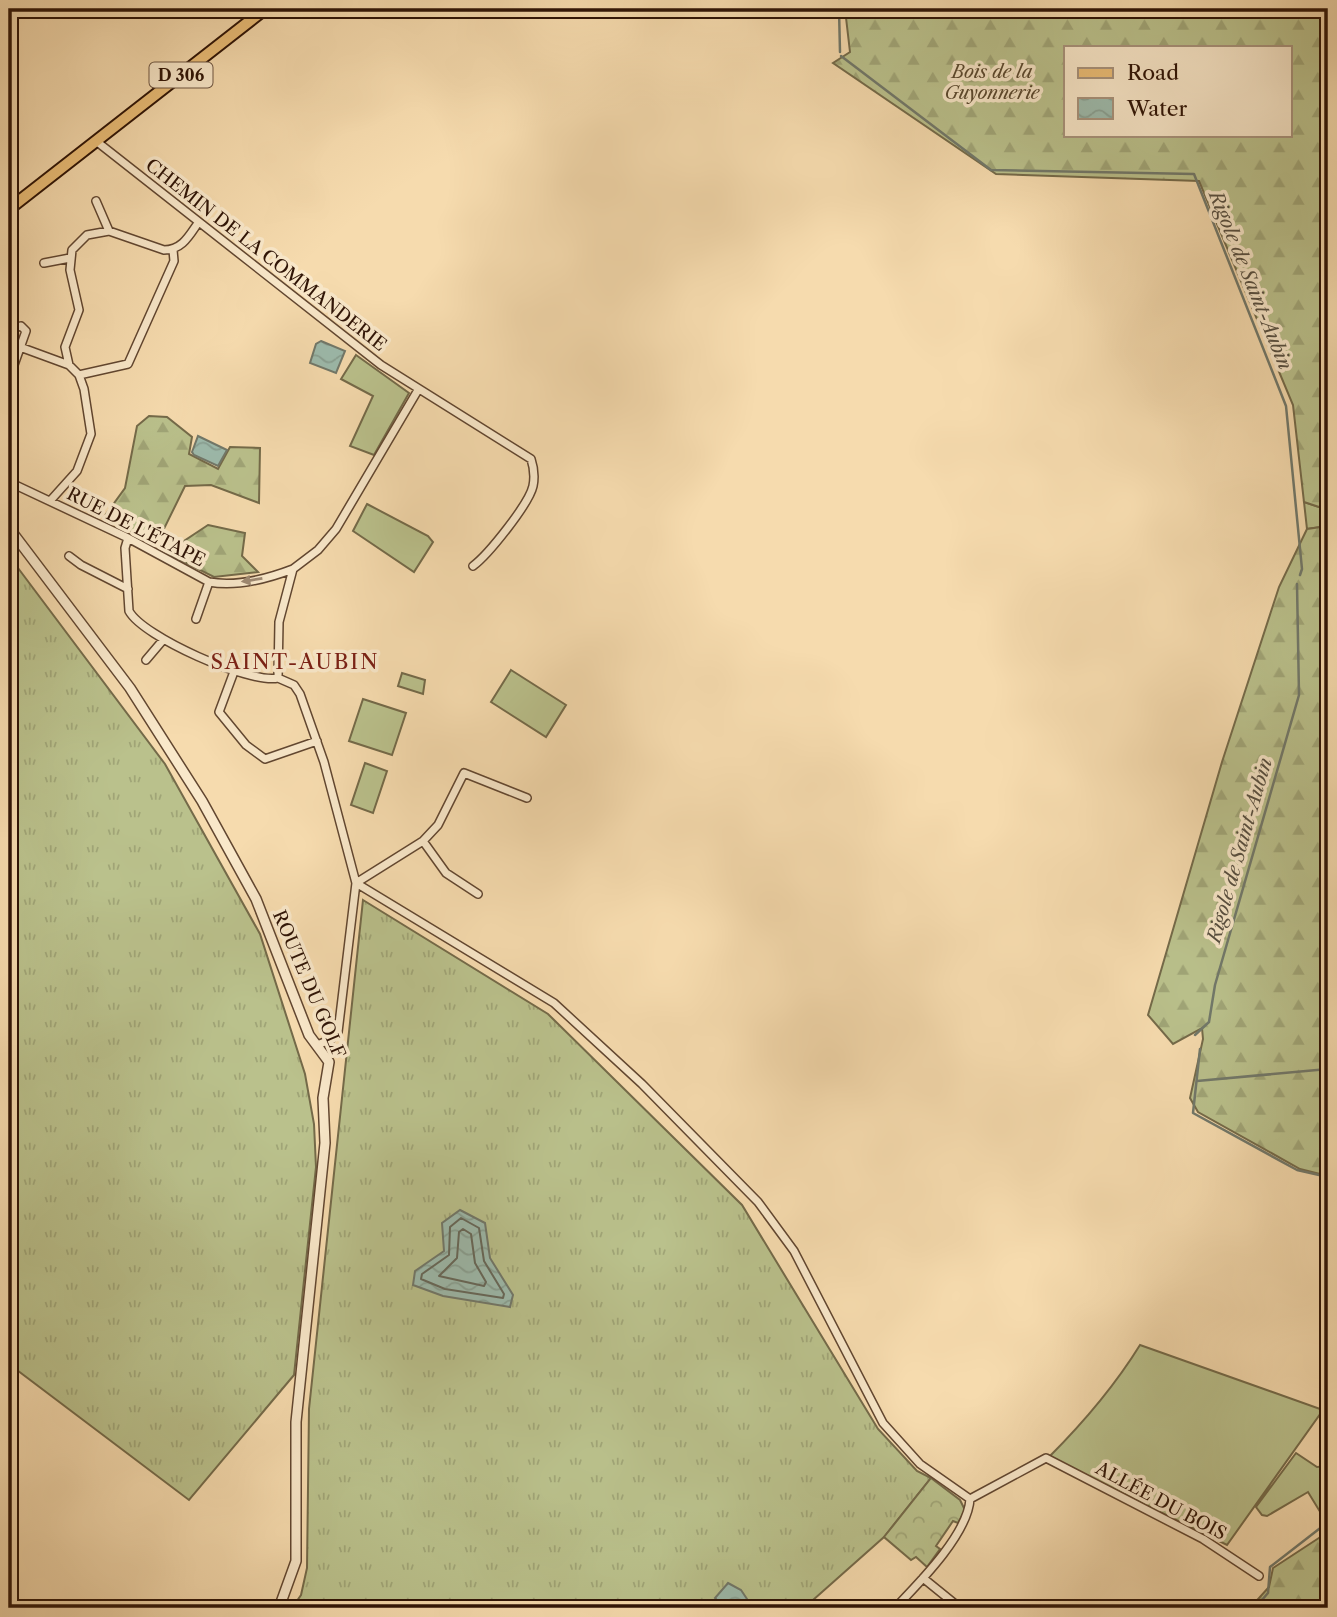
<svg xmlns="http://www.w3.org/2000/svg" width="1337" height="1617" viewBox="0 0 1337 1617" font-family="'Libre Caslon Text',serif">
  <style>
    .grass { fill: url(#grass-tufts); stroke: #746a49; stroke-width: 2 }
    .forest { fill: url(#forest-firs); stroke: #746a49; stroke-width: 2; fill-rule: evenodd }
    .park { fill: url(#park-crowns); stroke: #746a49; stroke-width: 2 }
    .garden { fill: #bac18c; stroke: #746a49; stroke-width: 2 }
    .water { fill: url(#water-waves); stroke: #71786a; stroke-width: 2 }
    .lines { fill: none; stroke-linecap: round; stroke-linejoin: round }
    .shore { stroke: #66685a; stroke-width: 2 }
    .stream { stroke: #71786a; stroke-width: 2.5 }
    .minor-casing { stroke: #614630; stroke-width: 10 }
    .tertiary-casing { stroke: #614630; stroke-width: 12 }
    .primary-casing { stroke: #2f1406; stroke-width: 14 }
    .minor { stroke: #f9e8ca; stroke-width: 7 }
    .tertiary { stroke: #f9e8ca; stroke-width: 9 }
    .primary { stroke: #ebbe77; stroke-width: 10 }
    .oneway { fill: #9e8972 }
    .labels { text-anchor: middle; stroke-width: 7; stroke-linejoin: round; paint-order: stroke }
    .shield { fill: #f9e8ca; stroke: #6c5441; stroke-width: 2 }
    .shield-label { font-size: 16px; font-weight: bold; fill: #2f1406 }
    .park-label { font-size: 18px; font-style: italic; fill: #59482e; stroke: #f9e8ca }
    .street-label { font-size: 18px; fill: #2f1406; stroke: #f9e8ca }
    .water-label { font-size: 19px; font-style: italic; fill: #564e40; stroke: #f9e8ca }
    .quarter-label { font-size: 21px; letter-spacing: 2px; fill: #7a1f14; stroke: #f9e8ca }
  </style>
  <defs>
    <pattern id="grass-tufts" width="24" height="20" patternUnits="userSpaceOnUse" patternTransform="scale(1.75)"><rect width="24" height="20" fill="#bac18c"/><path d="M3 7l-1-3M5 7V3M7 7l1-3M15 17l-1-3M17 17v-4M19 17l1-3" fill="none" stroke="#a0a577"/></pattern>
    <pattern id="forest-firs" width="22" height="20" patternUnits="userSpaceOnUse" patternTransform="scale(1.75)"><rect width="22" height="20" fill="#bac18c"/><path d="M5 1l3.5 6h-7zM16 11l3.5 6h-7z" fill="#a0a577"/></pattern>
    <pattern id="park-crowns" width="20" height="18" patternUnits="userSpaceOnUse" patternTransform="scale(1.75)"><rect width="20" height="18" fill="#bac18c"/><path d="M2 6a3 3 0 1 1 6 0M12 15a3 3 0 1 1 6 0" fill="none" stroke="#a0a577"/></pattern>
    <pattern id="water-waves" width="16" height="10" patternUnits="userSpaceOnUse" patternTransform="scale(1.75)"><rect width="16" height="10" fill="#9dbbad"/><path d="M0 5q4-4 8 0t8 0" fill="none" stroke="#88a093"/></pattern>
  </defs>
  <rect width="100%" height="100%" fill="#f6dbae"/>
  <filter id="stains"><feTurbulence type="fractalNoise" baseFrequency=".00286" numOctaves="4"/><feColorMatrix values="0 0 0 0 .2 0 0 0 0 .09 0 0 0 0 .02 0 0 0 .5 -.17"/></filter>
  <radialGradient id="worn" r=".72"><stop offset=".6" stop-color="#630" stop-opacity="0"/><stop offset="1" stop-color="#630" stop-opacity=".3"/></radialGradient>
  <path class="grass" d="M1304,502L1328,510V526L1307,529Z
    M9,556L165,764L260,934L305,1074L314,1124L316,1167L294,1375L189,1500L9,1364Z
    M363,900L548,1014L742,1205L878,1429L917,1471L931,1478L884,1537L804,1608H292L301,1595L307,1568L309,1409Z"/>
  <path class="forest" d="M845,9H1328V510L1304,502L1293,405L1199,181L996,174L833,63L850,52ZM1066,47H1290V135H1066Z
    M149,416L167,417L192,437L189,454L218,469L230,447L260,448L259,503L211,485L185,486L156,545L104,517L125,488L137,426Z
    M208,525L245,533L242,556L258,572L214,577L166,553Z
    M1328,526V702L1323,716L1328,727V1176L1300,1169L1198,1112L1190,1098L1203,1039L1202,1028L1173,1044L1148,1015L1222,762L1279,587L1307,529Z
    M1328,1532V1608H1250L1269,1587L1273,1568Z"/>
  <path class="park" d="M931,1478L960,1500L965,1510L958,1523L953,1521L936,1546L940,1549L927,1567L916,1557L911,1560L884,1537Z"/>
  <path class="garden" d="M356,355L409,393L374,455L350,446L373,396L341,379Z
    M367,504L428,536L433,542L414,572L353,531Z
    M511,670L566,705L546,737L491,702Z
    M402,673L425,680L423,694L398,686Z
    M363,699L406,713L392,755L349,741Z
    M365,763L387,771L373,813L351,805Z
    M1140,1345L1323,1410L1227,1545L1049,1457C1084,1422 1114,1387 1140,1345Z
    M1296,1453L1317,1467L1328,1466V1509L1322,1515L1308,1492L1267,1516L1262,1515L1256,1507Z"/>
  <path class="water" d="M321,341L345,351L336,373L310,363L316,344Z
    M198,436L227,450L218,466L194,455L192,452Z
    M460,1210L485,1223L490,1258L513,1295L510,1307L443,1296L413,1285L415,1271L444,1251L442,1223Z
    M728,1583L741,1590L753,1608H724L715,1598Z"/>
  <g class="lines">
    <path class="shore" d="M461,1218L479,1228L484,1261L504,1294L503,1298L445,1289L421,1279L422,1274L449,1255L450,1227Z
      M463,1229L471,1234L475,1263L486,1282L484,1286L439,1276L457,1258L459,1232Z"/>
    <path class="stream" d="M839,9L840,52
      M841,56L991,170L1194,174L1286,406L1302,569L1300,575
      M1195,1035L1209,1022L1215,985L1299,695L1297,584
      M1200,1049L1193,1113L1297,1170L1328,1177
      M1197,1081L1328,1069
      M1255,1608L1268,1593L1270,1567L1328,1522"/>
    <defs>
      <path id="minor" d="M96,141L381,365L531,459C534,468 535,476 533,486C529,504 488,555 473,566
        M96,201L109,231
        M44,263L70,258
        M9,329L21,326L26,331L9,379
        M9,343L69,365
        M79,375L128,364L174,261L173,250
        M9,482L128,538L209,582C236,587 267,579 293,569
        M50,501L77,471L91,434L84,389L79,375L69,365L65,347L79,310L70,270L72,250L87,235L109,231L164,250C182,250 189,236 198,223
        M128,538L125,548L129,611C143,637 249,684 278,678
        M69,556L81,565L128,589
        M196,619L209,582
        M146,660L163,640
        M235,669L219,712L246,745L265,759L317,741
        M423,841L446,873L478,894
        M356,883L554,1003L642,1084L758,1202L794,1251L883,1423L920,1464L970,1499
        M356,883L423,841L438,825L464,773L527,798
        M317,1045L330,1040L338,1032L356,883L324,762L300,694L294,685L278,678L279,622L293,569L318,550L336,529L418,390
        M970,1499L1046,1458L1203,1539L1259,1576
        M923,1578L960,1608
        M895,1608C919,1583 968,1534 970,1499"/>
      <path id="tertiary" d="M9,528L130,688L202,801L256,899L309,1035L329,1062L323,1098L325,1143L296,1422V1561L279,1608"/>
      <path id="primary" d="M9,209L265,9"/>
    </defs>
    <use href="#minor" class="minor-casing"/>
    <use href="#tertiary" class="tertiary-casing"/>
    <use href="#primary" class="primary-casing"/>
    <use href="#minor" class="minor"/>
    <use href="#tertiary" class="tertiary"/>
    <use href="#primary" class="primary"/>
  </g>
  <defs><path id="oneway-solid" d="M-6-.8H1V-3.2L6.5 0L1 3.2V.8H-6Z" transform="scale(1.75)"/></defs>
  <use class="oneway" href="#oneway-solid" transform="translate(252 580) rotate(171)"/>
  <g class="labels">
    <rect class="shield" x="149.5" y="62.5" width="63" height="25" rx="5"/>
    <g class="shield-label">
      <text x="181" y="81">D 306</text>
    </g>
    <g class="park-label">
      <text x="992" y="78">Bois de la<tspan x="992" dy="21">Guyonnerie</tspan></text>
    </g>
    <g class="street-label">
      <text transform="translate(266 255) rotate(38)" y="6">CHEMIN DE LA COMMANDERIE</text>
      <text transform="translate(136 527) rotate(27)" y="6">RUE DE L'ÉTAPE</text>
      <text transform="translate(309 984) rotate(67)" y="6">ROUTE DU GOLF</text>
      <text transform="translate(1161 1501) rotate(28)" y="6">ALLÉE DU BOIS</text>
    </g>
    <g class="water-label">
      <text transform="translate(1251 280) rotate(68)" y="7">Rigole de Saint-Aubin</text>
      <text transform="translate(1239 850) rotate(-74)" y="7">Rigole de Saint-Aubin</text>
    </g>
    <g class="quarter-label">
      <text x="295" y="669">SAINT-AUBIN</text>
    </g>
  </g>
  <rect width="1337" height="1617" fill="none" stroke="#f6dbae" stroke-width="35"/>
  <rect x="10" y="10" width="1316" height="1596" fill="none" stroke="#2f1406" stroke-width="3.5"/>
  <rect x="18" y="18" width="1302" height="1582" fill="none" stroke="#2f1406" stroke-width="2"/>
  <rect x="1064" y="46" width="228" height="91" fill="#f9e8ca" stroke="#a8937c" stroke-width="2"/>
  <rect x="1078" y="68" width="35" height="10" fill="#ebbe77" stroke="#a8937c" stroke-width="2"/>
  <text x="1127" y="80" font-size="21" fill="#2f1406">Road</text>
  <rect x="1078" y="98" width="35" height="21" fill="url(#water-waves)" stroke="#a8937c" stroke-width="2"/>
  <text x="1127" y="116" font-size="21" fill="#2f1406">Water</text>
  <rect width="100%" height="100%" filter="url(#stains)"/>
  <rect width="100%" height="100%" fill="url(#worn)"/>
</svg>
